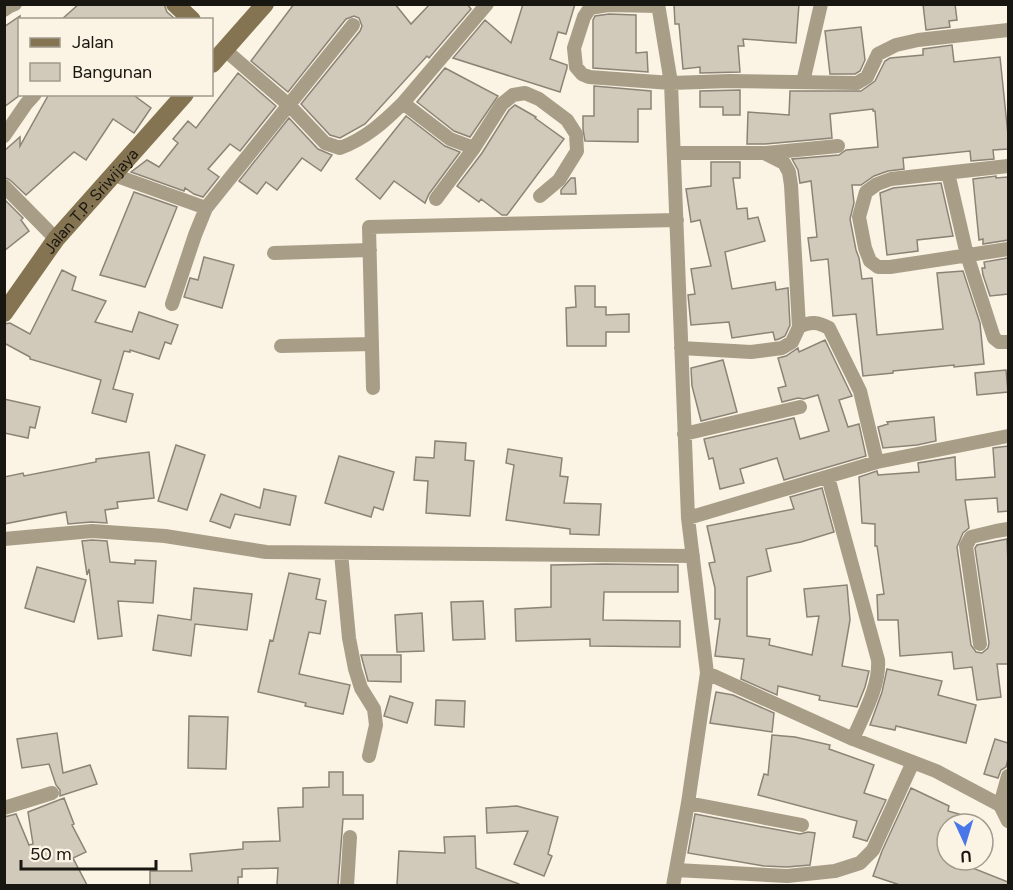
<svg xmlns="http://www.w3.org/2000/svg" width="1013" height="890" viewBox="0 0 1013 890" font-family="Figtree,sans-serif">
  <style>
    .building { fill: #d1cabb; stroke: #8b8476; stroke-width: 1.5 }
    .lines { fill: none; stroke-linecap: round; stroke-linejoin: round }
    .street { stroke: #a89d87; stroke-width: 14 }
    .secondary { stroke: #847452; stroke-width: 18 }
    .labels { text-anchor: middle; stroke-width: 5; stroke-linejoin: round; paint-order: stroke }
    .street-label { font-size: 16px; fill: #181610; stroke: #fbf3e3 }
  </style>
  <rect width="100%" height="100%" fill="#fbf3e3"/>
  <path class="building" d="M79,4H164L167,12L175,19L61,20Z
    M294,4H395L411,24L430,4H467L471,9L429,58L427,56L365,124L340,138L330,135L301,104L360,31L362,26L359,18L354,16L346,19L288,92L251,61Z
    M523,4H575L566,34L558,32L550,59L567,65V68L560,92L453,58L485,20L511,43Z
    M674,4H799L796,43L743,39L744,46H738L740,72L700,73V67L683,69L679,24H675Z
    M923,4H955L957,20L949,21L950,27L926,30Z
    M609,14L636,15V53L647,52L648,72L593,68V20L595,16Z
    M20,16V95L4,107V27Z
    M861,27L865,60L860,71L855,74H830L825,31Z
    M952,45L954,62L1000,57L1008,135V149L993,150L994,159L971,161L970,151L903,158L904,169L888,171L874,176L861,185H852L854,203L850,219L856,250L859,258L862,279L872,278L877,335L943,329L937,273L963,271L980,323L984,364L954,367V365L893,371V373L863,376L856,314L833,316L828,259L811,261L808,238L817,237L811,181L800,183L798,170L792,159L839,155L846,150L878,147L875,111H873V109L830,114L832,138L765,144H747L748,112L789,115L790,91H861L875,81L885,61L890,58L923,55V49Z
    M445,68L498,96L470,137L454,131L417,102Z
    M238,73L276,106L240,151L230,144L208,169L219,177L203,197L194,194L185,188L184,191L131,172L147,160L159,167L178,143L173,139L188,121L196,128Z
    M594,86L651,91V109H638V142L585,141L583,129V116H594Z
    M740,90V115H723V107H700V91Z
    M49,94H132L151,108L134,133L113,119L86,160L74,152L26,195L10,180L4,177V151L20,137V146Z
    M515,105L536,117L535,118L564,139L507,215H502L481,199L479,202L457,186L482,153L509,110Z
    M406,116L445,146L460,152L429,194L425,203L394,181L380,199L356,179Z
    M289,118L318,149L332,155L321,171L302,158L277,190L266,182L257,194L239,181Z
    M711,162H740V178H733L737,209L747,208L748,219L758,217L765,241L725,252L732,289L775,282L776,290L788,288L790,325L785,336L779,339L775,340L773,332L732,338L729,322L691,325L688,295L695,294L691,269L711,266L700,220L691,222L686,189L711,186Z
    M996,176V178L1008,177V240L983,244V239L979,240L973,179Z
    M571,178H575L576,194H561V190Z
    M941,183L953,236L917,240L918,251L887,255L880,193L893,188Z
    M134,192L177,207L145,287L100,275Z
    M4,199L23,218L21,220L29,231L4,251Z
    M204,257L234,265L222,308L184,297L190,278L198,280Z
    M1008,258V294L990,296L983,275L982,268H985L984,262Z
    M62,270L76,277L72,290L106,301L95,322L132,332L139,312L178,325L171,344L165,342L159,359L130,350V352L124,351L113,389L133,394L126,422L92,413L101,380L30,359V357L4,343V324L10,323L30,334Z
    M575,286H595V307H606V315L629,314V332H606V346H567L566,308L576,307Z
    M825,340L851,394L852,396L839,400L848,427L859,424L866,456L784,480L777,458L740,469L744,483L720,489L713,458L709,459L704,439L794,418L800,439L829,431L818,395L804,399L798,398L782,402L778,388L786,386L778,358L786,356L798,348L799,352Z
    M723,360L737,412L701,421L692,386L691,368Z
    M1006,370L1008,392L977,395L975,373Z
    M4,399L40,407L35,428L30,427L28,438L4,433Z
    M934,417L936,441L917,445L883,448L878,427L888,424L887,422Z
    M435,441L466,443L465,460L474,461L470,516L426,513L428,481L414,480L416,457L434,458Z
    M176,445L205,455L187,510L158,501Z
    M1008,446V511L998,512L997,498L965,500L969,528L963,533L957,547L971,645L976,652L982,653L988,648L989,643L975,548L977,545L1007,539L1008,564V664H997L1001,697L977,700L972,667L954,669L952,652L900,656L898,620H878L877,595L884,594L877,546H875V524L862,523L859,477L877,471L878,475L919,472L918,463L955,457L956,480L995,477L993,448Z
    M508,449L562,458L560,476L568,477L564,503L601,504L599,535L570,534V529L506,520L514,465L506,463Z
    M149,452L154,498L117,502L118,508L105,510L107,523L91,522L68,524L66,512L4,524V477L23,473L24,476L96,462V459Z
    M339,456L394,472L383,510L374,507L371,517L325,503Z
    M822,488L834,532L801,542L766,549L771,571L747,577V636L770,639L769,645L812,655L819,616L807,617L804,589L847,585L850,620L842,666L869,671L865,687L857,707L819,700L820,696L778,686L777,695L741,679L744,659L715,656L720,619H715V588L709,563L715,562L707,526L794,509L790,497Z
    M264,489L296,496L290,525L235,514L230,528L210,521L221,494L260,508Z
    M92,540L107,541L110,562L135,564V560L156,561L153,603L118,601L122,636L98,639L89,569L87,575L82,541Z
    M604,564L678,565V592H604L603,620L680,621V647L590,646V639L516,641L515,609L551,607V565Z
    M37,567L86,580L74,622L25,608Z
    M289,573L320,579L316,599L326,601L320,634L309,632L299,674L350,685L343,714L305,706L306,703L258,692L270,640L273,641Z
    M194,588L252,594L247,630L195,624L191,656L153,650L158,615L191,620Z
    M483,601L485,639L453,640L451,602Z
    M422,613L424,651L397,652L395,615Z
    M361,655H401V682L368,681Z
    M887,669L942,681L938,695L976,705L966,743L896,726L895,730L870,725L882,692Z
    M716,692L733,695L774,713L772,732L710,723Z
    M390,696L413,703L407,723L384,716Z
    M436,700L465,701L464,727L435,725Z
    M189,716L228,717L226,769L188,768Z
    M57,733L63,773L90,765L97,784L60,796V790L56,785L49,764L22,768L17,739Z
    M772,735L795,737L830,745L829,749L874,765L864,793L886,800L867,841L853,837L857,821L758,795L764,774L768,775Z
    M995,739L1008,743V759L1006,767L1001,770L998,778L984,774Z
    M329,772H343V795H363V819H343L338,885H277L278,868L242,869V877H238V885H150V871H192L190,854L243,849V842L280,841L278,808L303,807V788L329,787Z
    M911,788L949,806L948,811L980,820L979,824H947V860H975L970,867L1008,882V885H900L873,876L882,851Z
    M64,798L74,824L72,825L86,852L73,858L87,885H4V817L16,814L29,845L33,844L28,812Z
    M517,806L558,817L548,854L552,856L544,876L514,864L528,831L487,833L486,808Z
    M695,814L800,834L808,832L815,833L810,865L787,867L764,866L688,853Z
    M475,836L476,868L519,884V885H397L399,851L445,853L444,837Z"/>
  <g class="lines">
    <path class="street" d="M658,4L671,83L688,518L707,673L688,803L673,886
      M658,6L608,5L590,8L584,17L574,48L576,67L582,74L589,77L671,83L730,81L857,83L867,77L878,54L896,45L918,40L1008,30
      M4,10L10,6L15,4
      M224,49L290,106L325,143L340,148C365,139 384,122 403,103L450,139L474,148L502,104L513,95L525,93L539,99L567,120L576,134L577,151L559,180L540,196
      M803,82L821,4
      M403,103L487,4
      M4,136L26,104L35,94
      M674,153H764L784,163L789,172L791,185L799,327L792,342L782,348L751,352L681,348
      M766,153L838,146
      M1008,166L891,179L877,184L866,192L859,217L865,248L870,261L878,267H890L1008,249
      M948,173L967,255L994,338L999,342H1008
      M114,175L206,208
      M4,186L56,239
      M436,199L474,148
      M274,253L370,250
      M172,304L195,235L206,208L353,25
      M799,327C811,321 818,322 829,328L860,391L877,462
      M281,346L372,344
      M373,388L369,227L677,220
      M684,434L800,407
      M828,477L878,660C880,686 863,715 853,739
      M688,518L877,462L1008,436
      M4,539L92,531L165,536L266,552L693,556
      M341,553L349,638L355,669L361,688L374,709L376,725L369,756
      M980,644L966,546L971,537L996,531L1008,529
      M707,673L853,739L936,771L1000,805L1008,821
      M688,803L802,825
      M1000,805L1008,776
      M4,808L52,793
      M676,870L787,876L835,871L860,863L873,850L913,762
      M347,886L350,837"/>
    <g class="secondary">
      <path d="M175,4L192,20"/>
      <path d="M212,64L265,4"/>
      <path id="s1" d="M4,313L56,239L185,94"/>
    </g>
  </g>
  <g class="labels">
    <g class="street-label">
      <text dy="6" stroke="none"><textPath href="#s1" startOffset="142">Jalan T.P. Sriwijaya</textPath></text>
    </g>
  </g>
  <rect width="1013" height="890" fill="none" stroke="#181610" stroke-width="12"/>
  <rect x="18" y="18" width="195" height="78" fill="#fbf3e3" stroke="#a09b8f" stroke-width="1.5"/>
  <rect x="30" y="38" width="30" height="9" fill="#847452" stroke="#a09b8f" stroke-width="1.5"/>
  <text x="72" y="48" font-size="18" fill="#181610">Jalan</text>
  <rect x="30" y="63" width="30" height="18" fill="#d1cabb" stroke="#a09b8f" stroke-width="1.5"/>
  <text x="72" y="78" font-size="18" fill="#181610">Bangunan</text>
  <g transform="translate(965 842) rotate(176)"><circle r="28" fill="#fbf3e3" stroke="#a09b8f" stroke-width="1.5"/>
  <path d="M0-4.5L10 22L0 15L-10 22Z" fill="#4976e8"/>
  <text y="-9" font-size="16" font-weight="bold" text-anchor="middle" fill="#181610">U</text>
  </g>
  <path d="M21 860v9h135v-9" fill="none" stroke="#181610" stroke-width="3"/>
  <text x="30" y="860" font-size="18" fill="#181610" stroke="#fbf3e3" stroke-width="4.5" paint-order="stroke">50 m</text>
</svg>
